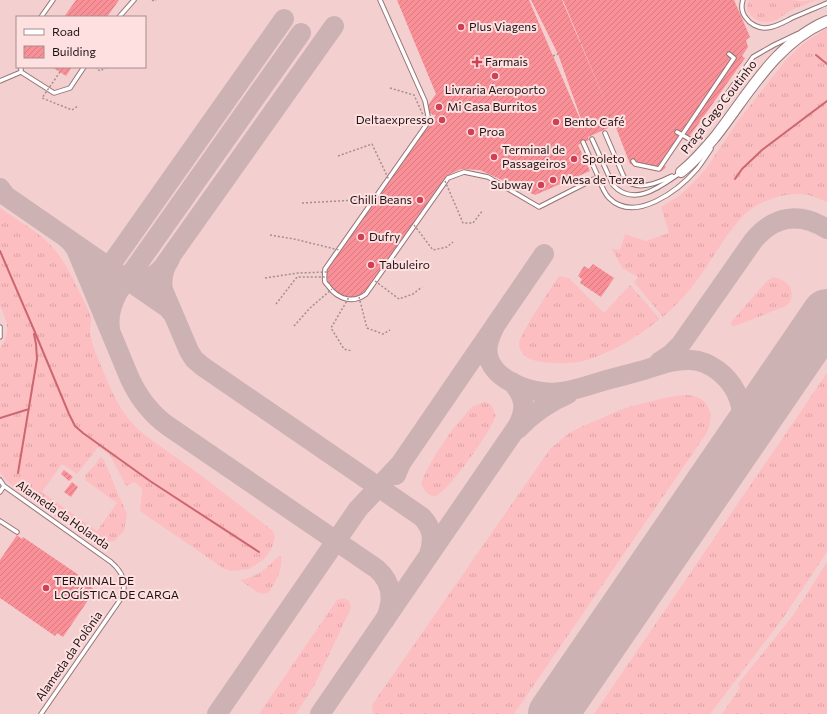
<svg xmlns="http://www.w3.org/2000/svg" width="827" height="714" viewBox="0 0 827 714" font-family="Commissioner,sans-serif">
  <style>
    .built { fill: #f3cfd0; fill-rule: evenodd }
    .grass { fill: url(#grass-tufts) }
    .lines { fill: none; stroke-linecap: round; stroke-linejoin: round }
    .stream { stroke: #cc676f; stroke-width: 2 }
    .taxiway { stroke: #ccb2b3; stroke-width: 20 }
    .runway { stroke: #ccb2b3; stroke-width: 50 }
    .building { fill: url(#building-hatch) }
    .service-casing { stroke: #957475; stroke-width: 5.5 }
    .secondary-casing { stroke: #957475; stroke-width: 12 }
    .path { stroke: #a58e8f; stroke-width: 1.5; stroke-dasharray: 2 2; stroke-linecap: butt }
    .service { stroke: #fff; stroke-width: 3.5 }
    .secondary { stroke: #fff; stroke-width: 10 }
    .path-bridge { stroke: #a58e8f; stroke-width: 1.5; stroke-dasharray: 2 2; stroke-linecap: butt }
    .poi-dot { fill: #d04055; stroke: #fee0e1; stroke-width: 1.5 }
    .labels { text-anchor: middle; stroke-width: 4; stroke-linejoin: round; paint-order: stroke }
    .poi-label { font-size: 12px; fill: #201314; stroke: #fee0e1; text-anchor: start }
    .street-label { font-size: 12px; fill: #201314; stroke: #fee0e1 }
  </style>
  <defs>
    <pattern id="grass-tufts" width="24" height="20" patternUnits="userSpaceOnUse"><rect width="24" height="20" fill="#fdbec1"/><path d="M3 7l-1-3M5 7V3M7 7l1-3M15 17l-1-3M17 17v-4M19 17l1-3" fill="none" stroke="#d9a2a5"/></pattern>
    <pattern id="building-hatch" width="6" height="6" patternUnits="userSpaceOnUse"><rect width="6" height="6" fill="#fa9097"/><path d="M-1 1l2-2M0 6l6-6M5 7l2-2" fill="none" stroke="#d67b81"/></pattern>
  </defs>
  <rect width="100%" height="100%" fill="#fee0e1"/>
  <path class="built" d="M0,0H827V714H0ZM17,17H145V67H17Z"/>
  <path class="grass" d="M749,0H792L800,1L817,0C807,4 797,7 788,12C784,14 781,17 778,19C769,24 755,23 750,14C746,9 747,5 749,0Z
    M827,28V202C819,199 810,194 801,194C783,193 760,201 747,212C729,229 713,258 698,279C688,293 676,305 663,317L634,282L638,277L622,268L612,249L620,250L625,234L646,241L669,233L661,207L679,196L691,185L706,169L738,121L786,60L804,43Z
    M0,208C14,218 30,227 43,238C61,254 70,272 80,293C83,299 90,313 91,318C92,323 89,328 90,333C92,345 97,356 102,368C113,395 122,417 146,436L202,476L273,531L275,538L271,550L263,560L249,569L231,571L223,568L140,511L142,489L135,482L126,486L110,455L98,447L77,474L62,464L42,492L97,531L117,503L85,480V475L95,465L100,457L104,460L115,487L127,514L124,531L114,541L99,543L78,532L17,490L6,480L0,472V349C11,332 8,323 0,306Z
    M559,276L569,278L604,313L630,285L660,319C636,338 609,355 579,362C567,364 554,363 542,362C532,361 521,357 519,345C518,336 552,287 559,276Z
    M773,277C776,278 779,278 782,280C793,285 795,299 786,306L735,326H732L731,322L767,281Z
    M827,373V552L783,618L710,714H594Z
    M683,395C694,395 704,397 709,409C712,419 710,425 706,434L514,714H373L372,705L550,449L569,433L581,427L625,408L664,398Z
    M484,402C490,403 494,406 494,413L496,414C495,416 495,418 494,420C489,433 447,494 435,496C428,497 424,489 421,484L424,476L435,455L452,430L472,407Z
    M281,556C283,569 276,582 269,592L263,594L257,592L240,580C259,576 264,570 278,557Z
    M827,562V714H722L740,688L738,684L794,614Z
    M344,598L349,601L351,608L314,686L296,714H259L337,600Z"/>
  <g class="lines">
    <path class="stream" d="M816,55L827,64
      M735,179L742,169L762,150L827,101
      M0,251L34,330
      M34,330L69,414L75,426L83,433L150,481L259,552
      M0,418L29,409
      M18,473L37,359L36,344L34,334"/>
    <path class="taxiway" d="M0,188L6,196L168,308L172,313
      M64,236L70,241L76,249L130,379C139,398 151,414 168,426L377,569C393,583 394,601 385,620
      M170,259C163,269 161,278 163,290L189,351L194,359L202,366L422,517C433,529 434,539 429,555
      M120,275C137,283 151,281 163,267L334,26
      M100,304C99,290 102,279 109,267L284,19
      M496,324C487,341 482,356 497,372C513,387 540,395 562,392C576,390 590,385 603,381C617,377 630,374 644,370C660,365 674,359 691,360C710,361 728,376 736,392C750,422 738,441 723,466
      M110,329C108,315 112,304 118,292L301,33
      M659,362L671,354L681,344L753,241C774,215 800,212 827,229
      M518,429C532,414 549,402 568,394
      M396,475L401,463L544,254
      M217,714L358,509L401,463
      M320,714L517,427C527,409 525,397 512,382"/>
    <path class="runway" d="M553,714L827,314"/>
  </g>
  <path class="building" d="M76,0H119L107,17H64Z
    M397,0H529L586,133L558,54L531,0H562L607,106L563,0H734L750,37L746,40L748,47L742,56L745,58L687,140L682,137L664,165L666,167L662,171L630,164L615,125L588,137L589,140L578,145L590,171L535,195L480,170L461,169L450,174L367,293L353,299L340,296L332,289L328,283L327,277V272L329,265L436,115H433L427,111L426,108L436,94Z
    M52,67H72L66,76Z
    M593,264L614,278L601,297L580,283L582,279L578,276L584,266L589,269Z
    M64,470L73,477L69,481L61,474Z
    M72,482L78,487L71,497L64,492Z
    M17,535L22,539L23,537L89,582L88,585L95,590L63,637L57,633L55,636L0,598V560Z"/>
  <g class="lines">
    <defs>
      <path id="service" d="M380,0L425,101L429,121L325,269C325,272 324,278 325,282C326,284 328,285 329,287C338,299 353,304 366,294L448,178L464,172L488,177L539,207L598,177
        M743,0C741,6 742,13 746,18C750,24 758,28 765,28C775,28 784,22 792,18C804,13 815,8 827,3
        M41,17L53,0
        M119,17L134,0
        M21,72L54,93L70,88L84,67
        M0,81L21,72V67
        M677,132L691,140L696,138L753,57L774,45L797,34
        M605,133L623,175C625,179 628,183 632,184C643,189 662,181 672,176
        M592,139L613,185C634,208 661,186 680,173
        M583,142C588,153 592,163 597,174C600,182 603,192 609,198C635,224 679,190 697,169C702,163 706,156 711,149
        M633,161L635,164L659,169L734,58L729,54
        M0,327V337
        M0,480L4,486L111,562C123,572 128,585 120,600L41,714
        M0,492L4,486
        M0,521L17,532"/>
      <path id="secondary" d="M681,172C694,162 704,150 715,137C748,95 775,43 827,21"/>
    </defs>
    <use href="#service" class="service-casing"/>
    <use href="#secondary" class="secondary-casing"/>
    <path class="path" d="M152,0L154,1L156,0
      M580,44L581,43
      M553,56L558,54
      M95,67L100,71L107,67
      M583,127L611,115"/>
    <use href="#service" class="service"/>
    <use href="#secondary" class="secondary"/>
    <path class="path-bridge" d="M60,72L42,98L72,110L78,106
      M390,88L414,95L428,126
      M338,156L372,144L389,180
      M445,181L463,223H473L483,210
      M302,203L375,199
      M414,225L433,250L447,247L453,242
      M270,235L294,239L339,250
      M265,278L298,273L327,272
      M375,281L399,299L413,294L422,287
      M359,297L367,328L383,334L390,330
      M348,298V299L331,328L344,349L352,351
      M276,304L297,277H327
      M294,326L310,308L332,289"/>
  </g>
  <g class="poi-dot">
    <circle cx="461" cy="27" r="4"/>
    <path d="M475 56h4v4h4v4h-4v4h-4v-4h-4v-4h4z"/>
    <circle cx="495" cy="76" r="4"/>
    <circle cx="439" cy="107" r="4"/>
    <circle cx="442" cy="120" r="4"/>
    <circle cx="556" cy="122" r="4"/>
    <circle cx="471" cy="132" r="4"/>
    <circle cx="494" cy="157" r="4"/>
    <circle cx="574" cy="159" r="4"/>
    <circle cx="553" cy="180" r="4"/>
    <circle cx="541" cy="185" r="4"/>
    <circle cx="420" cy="200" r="4"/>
    <circle cx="361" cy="237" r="4"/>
    <circle cx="371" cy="265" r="4"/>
    <circle cx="46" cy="588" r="4"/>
  </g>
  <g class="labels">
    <g class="poi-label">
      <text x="469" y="31">Plus Viagens</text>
      <text x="485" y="66">Farmais</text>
      <text x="495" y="94" text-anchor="middle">Livraria Aeroporto</text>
      <text x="447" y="111">Mi Casa Burritos</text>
      <text x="434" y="124" text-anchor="end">Deltaexpresso</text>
      <text x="564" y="126">Bento Café</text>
      <text x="479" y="136">Proa</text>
      <text x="502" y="154">Terminal de<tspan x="502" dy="14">Passageiros</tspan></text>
      <text x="582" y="163">Spoleto</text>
      <text x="561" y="184">Mesa de Tereza</text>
      <text x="533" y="189" text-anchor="end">Subway</text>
      <text x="412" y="204" text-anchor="end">Chilli Beans</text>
      <text x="369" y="241">Dufry</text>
      <text x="379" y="269">Tabuleiro</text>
      <text x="54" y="585">TERMINAL DE<tspan x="54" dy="14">LOGÍSTICA DE CARGA</tspan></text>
    </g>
    <g class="street-label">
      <text transform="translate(719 107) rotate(-52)" y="4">Praça Gago Coutinho</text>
      <text transform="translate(63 515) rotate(35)" y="4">Alameda da Holanda</text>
      <text transform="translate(69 656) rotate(-55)" y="4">Alameda da Polônia</text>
    </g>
  </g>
  <rect x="16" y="16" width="130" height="52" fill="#fee0e1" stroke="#a58e8f"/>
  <rect x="24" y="29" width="20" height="6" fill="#ffffff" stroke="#a58e8f"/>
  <text x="52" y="36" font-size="12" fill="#201314">Road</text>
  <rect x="24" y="46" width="20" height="12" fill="url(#building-hatch)" stroke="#a58e8f"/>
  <text x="52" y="56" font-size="12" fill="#201314">Building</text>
</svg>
